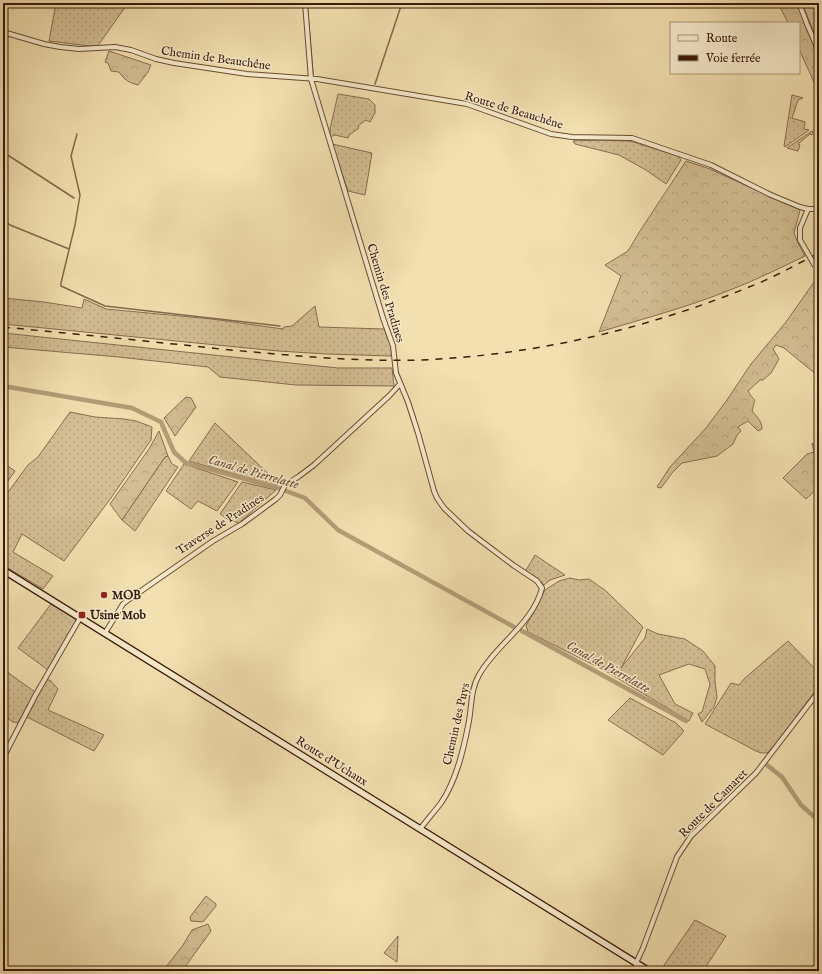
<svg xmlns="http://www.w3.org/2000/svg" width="822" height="974" viewBox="0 0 822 974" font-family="'IM FELL English',serif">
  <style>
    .grass { fill: url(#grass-dots); stroke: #886c4f }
    .forest { fill: url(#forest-crowns); stroke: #886c4f }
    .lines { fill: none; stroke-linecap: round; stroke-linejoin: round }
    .stream { stroke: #84694c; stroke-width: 1.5 }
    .canal { stroke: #b49d78; stroke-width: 4.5 }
    .street-casing { stroke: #694c34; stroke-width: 6 }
    .secondary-casing { stroke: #3b1a0a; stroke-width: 8 }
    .street { stroke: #f7ebcc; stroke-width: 4 }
    .secondary { stroke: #f7ebcc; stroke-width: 5.5 }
    .rail { stroke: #3b1a0a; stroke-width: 1.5; stroke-dasharray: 7 7; stroke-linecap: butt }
    .street-bridge-casing { stroke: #694c34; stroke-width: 6; stroke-linecap: butt }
    .street-bridge { stroke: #f7ebcc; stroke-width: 4 }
    .poi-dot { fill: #8f2418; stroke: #f7ebcc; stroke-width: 1.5 }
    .labels { text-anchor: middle; stroke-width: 3; stroke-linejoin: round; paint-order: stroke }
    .street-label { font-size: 12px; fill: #3b1a0a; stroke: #f7ebcc }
    .poi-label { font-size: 12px; font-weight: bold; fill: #3b1a0a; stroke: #f7ebcc; text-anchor: start }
    .water-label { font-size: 13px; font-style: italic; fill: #654830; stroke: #f7ebcc }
  </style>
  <defs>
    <pattern id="grass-dots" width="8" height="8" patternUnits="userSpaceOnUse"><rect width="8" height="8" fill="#d4be94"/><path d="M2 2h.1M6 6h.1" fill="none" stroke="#b7a37e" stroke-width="1.8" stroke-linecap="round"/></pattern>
    <pattern id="forest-crowns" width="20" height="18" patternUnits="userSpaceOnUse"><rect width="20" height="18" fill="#d4be94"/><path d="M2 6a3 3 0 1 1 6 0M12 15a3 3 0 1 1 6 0" fill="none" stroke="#b7a37e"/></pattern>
  </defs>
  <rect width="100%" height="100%" fill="#f3e0b0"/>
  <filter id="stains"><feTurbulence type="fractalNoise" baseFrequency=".005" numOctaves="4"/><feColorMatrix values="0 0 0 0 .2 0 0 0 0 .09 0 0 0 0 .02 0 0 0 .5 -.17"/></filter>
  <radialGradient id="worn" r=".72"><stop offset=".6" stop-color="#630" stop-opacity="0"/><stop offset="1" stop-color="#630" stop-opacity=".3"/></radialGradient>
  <path class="grass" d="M56,3H128L97,47L49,41Z
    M338,94L369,99L375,105V113L370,122L366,120L358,126L359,128L349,135L348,138L335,135L330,137V129Z
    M792,95L803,98L798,100L792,118L805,122L804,129L809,130L785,147L784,146Z
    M812,131L813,132L812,135L810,134L798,144L800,145L798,151L787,148Z
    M597,140L630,141L678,156L681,160L666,184L646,170L619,155L575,144L573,141Z
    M332,144L372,153L365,195L348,191Z
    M3,298L44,302L82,308L84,299L106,309L212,319L283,329L284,327L292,326L315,306L319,327L384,329L392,348L391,356L327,354L278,351L3,324Z
    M3,333L338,368H392L394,386L296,385L220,377L208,367L119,357L3,347Z
    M70,412L95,417L124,419L136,421L152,427L151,440L111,498L64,561L22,534L13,552L53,576L43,589L3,565V499L28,465L38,457Z
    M215,423L278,483L276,486L189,461Z
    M168,456L172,464L178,467L135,531L122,520L165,457Z
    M3,463L15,471L3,488Z
    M184,464L238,482L217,511L198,501L191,509L166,491Z
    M242,482L276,490L239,523L229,520L220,514Z
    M535,555L565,575L550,580L544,585L537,578L525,572Z
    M570,578L579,580L589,579L606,591L643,627L621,668L645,638L647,629L658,634L685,639L703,651L715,666V681L717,697L714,707L702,722L698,714L702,712L710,684L705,669L689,664L659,675L675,704L693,713L689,721L599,667H605L594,665L528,632L526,626L545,590L559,581Z
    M51,604L77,619L48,670L18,648Z
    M788,641L819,673V687C800,708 787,733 767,753H761L756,751L705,724L731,683L739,685L745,678Z
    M3,669L35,692L18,723L13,722L3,715Z
    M46,680H50L58,689L48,710L104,735L94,751L27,717Z
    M630,698L676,723L684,731L663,755L608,720Z
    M695,920L726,936L703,971H660Z
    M398,936L397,962L384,953Z"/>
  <path class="forest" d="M778,3H798L805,25L819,55V93L799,49V23H788Z
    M802,3H819V45Z
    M109,51L151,65L148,72L138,85C130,83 124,80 119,72L111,71L108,63L105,62Z
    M686,161L710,169L800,210L794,233L799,245L805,256C780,268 756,280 730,290C688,307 643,319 599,332L621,276L605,265L628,251L640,231Z
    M819,275V349L816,355L817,375L784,348L776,345L773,349L779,359L771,373L763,380H760L748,391C756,405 756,394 752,411C757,417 762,421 762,429L758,431L748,421L738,427L741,431L737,435L733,444L717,456L682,463L672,473L661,488L657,487L670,467L706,428L727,400L751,364L786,322Z
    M186,397L191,398L196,407L175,436L164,418Z
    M159,431L168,456L165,457L122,520L110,504L149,449Z
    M812,443L819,449V487L806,499L783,478L807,454L814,452Z
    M206,896L216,904V906L203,922L191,921L190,917Z
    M208,924L211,931L182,971H171L166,967L183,945L192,930Z"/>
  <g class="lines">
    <path class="stream" d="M307,3L313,74
      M375,84L402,3
      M77,134L71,156L80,195L75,225L61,283V286L105,306L280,326
      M3,152L74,198
      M3,219L10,225L69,249"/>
    <path class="canal" d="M3,386L132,408L161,422L174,452L186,463L278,488L305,498L338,530L514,627
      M522,631L686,721
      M767,765L782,777L801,805L819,821"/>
    <defs>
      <path id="street" d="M305,3L311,79L383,318L393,346L396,373L408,402L418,433L434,491L437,498L444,508L468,531L513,565L537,581L542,588C533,624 496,644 479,675C470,690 472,709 468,726C463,752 456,781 441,803C434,812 427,820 420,829
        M799,3L807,24L819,52
        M3,32L44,44L60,47L79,49L115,47L131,50L156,59L174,63L247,74L317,79L467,104L551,134L572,137L632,138L711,165L771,195L800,207L808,209H819
        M807,252L800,240V228L808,209
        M105,633L123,604L128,600L213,541L242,524L276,499L280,495L285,485L298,477L314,465L389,396L400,384
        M3,758L35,696L80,618
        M636,963L643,948L677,857L691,836L756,773L819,691
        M633,971L637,964"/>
      <path id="secondary" d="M3,570L649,971"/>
    </defs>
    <use href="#street" class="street-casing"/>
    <use href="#secondary" class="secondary-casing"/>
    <use href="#street" class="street"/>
    <use href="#secondary" class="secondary"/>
    <path class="rail" d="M3,327C75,334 148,341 220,349C287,355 354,362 421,360C538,355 651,328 759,283C780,274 799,263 819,253"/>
    <defs>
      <path id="street-bridge" d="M807,252L815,266"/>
    </defs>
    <use href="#street-bridge" class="street-bridge-casing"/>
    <use href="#street-bridge" class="street-bridge"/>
  </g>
  <g class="poi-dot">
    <circle cx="104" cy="595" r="4"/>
    <rect x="78" y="611" width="8" height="8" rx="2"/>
  </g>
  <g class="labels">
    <g class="street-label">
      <text transform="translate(216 58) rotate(8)" y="4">Chemin de Beauchêne</text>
      <text transform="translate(514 110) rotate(17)" y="4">Route de Beauchêne</text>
      <text transform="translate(386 293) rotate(73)" y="4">Chemin des Pradines</text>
      <text transform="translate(220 524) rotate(-33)" y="4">Traverse de Pradines</text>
      <text transform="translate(456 724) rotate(-77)" y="4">Chemin des Puys</text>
      <text transform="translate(332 761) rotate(32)" y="4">Route d'Uchaux</text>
      <text transform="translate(713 803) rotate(-45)" y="4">Route de Camaret</text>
    </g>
    <g class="poi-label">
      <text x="112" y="599">MOB</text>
      <text x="90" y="619">Usine Mob</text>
    </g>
    <g class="water-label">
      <text transform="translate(254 471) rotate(16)" y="5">Canal de Pierrelatte</text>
      <text transform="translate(609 666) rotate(29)" y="5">Canal de Pierrelatte</text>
    </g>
  </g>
  <rect width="822" height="974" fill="none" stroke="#f3e0b0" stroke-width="16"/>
  <rect x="4" y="4" width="814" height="966" fill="none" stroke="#3b1a0a" stroke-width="2"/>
  <rect x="8" y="8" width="806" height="958" fill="none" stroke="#3b1a0a"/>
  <rect x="670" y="22" width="130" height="52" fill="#f7ebcc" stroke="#ac977e"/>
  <rect x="678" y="35" width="20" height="6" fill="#f7ebcc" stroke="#ac977e"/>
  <text x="706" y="42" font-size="12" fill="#3b1a0a">Route</text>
  <rect x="678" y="55" width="20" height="6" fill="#3b1a0a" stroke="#ac977e"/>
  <text x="706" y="62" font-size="12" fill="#3b1a0a">Voie ferrée</text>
  <rect width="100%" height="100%" filter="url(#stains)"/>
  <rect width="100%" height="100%" fill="url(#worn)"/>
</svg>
